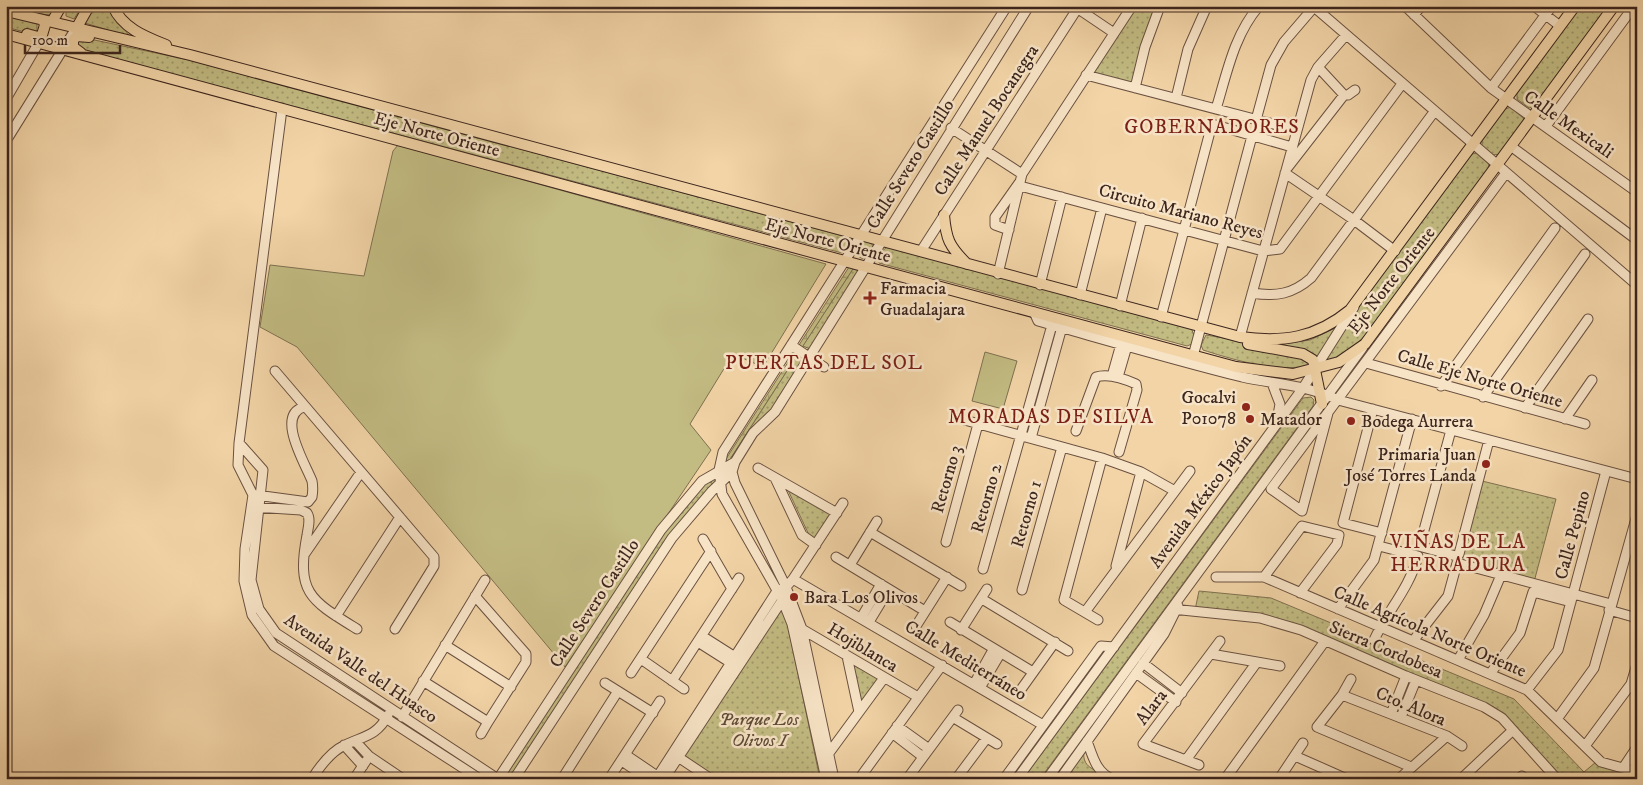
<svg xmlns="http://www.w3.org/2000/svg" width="1643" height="785" viewBox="0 0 1643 785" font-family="'IM FELL DW Pica',serif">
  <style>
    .grass { fill: #c2bb82; stroke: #7f7050 }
    .wetland { fill: url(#wetland-marsh); stroke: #7f7050 }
    .park { fill: url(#park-dots); stroke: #7f7050 }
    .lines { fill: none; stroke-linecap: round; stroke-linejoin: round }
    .minor-casing { stroke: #6a5140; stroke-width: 11 }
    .major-casing { stroke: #3c251d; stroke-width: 12 }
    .minor { stroke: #f7e3c6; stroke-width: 9 }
    .major { stroke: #f2d4a7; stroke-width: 10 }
    .poi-dot { fill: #8f2418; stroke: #f7e3c6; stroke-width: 2 }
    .labels { text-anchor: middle; stroke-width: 5; stroke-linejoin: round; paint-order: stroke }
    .street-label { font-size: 18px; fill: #3c251d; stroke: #f7e3c6 }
    .poi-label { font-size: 18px; fill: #3c251d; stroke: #f7e3c6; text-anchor: start }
    .park-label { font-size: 18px; font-style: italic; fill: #5e4a36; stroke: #f7e3c6 }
    .quarter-label { font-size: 20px; letter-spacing: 1px; fill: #7a1f14; stroke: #f7e3c6 }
  </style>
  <defs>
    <pattern id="wetland-marsh" width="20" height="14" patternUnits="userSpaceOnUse" patternTransform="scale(1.25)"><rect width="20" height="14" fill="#c2bb82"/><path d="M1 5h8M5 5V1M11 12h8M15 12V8" fill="none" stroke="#9f986a"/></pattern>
    <pattern id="park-dots" width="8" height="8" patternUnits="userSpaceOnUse" patternTransform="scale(1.25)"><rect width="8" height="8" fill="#c2bb82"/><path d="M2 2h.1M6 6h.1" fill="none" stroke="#9f986a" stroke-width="1.8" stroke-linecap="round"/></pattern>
  </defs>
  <rect width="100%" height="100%" fill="#f2d4a7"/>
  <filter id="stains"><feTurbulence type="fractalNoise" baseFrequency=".004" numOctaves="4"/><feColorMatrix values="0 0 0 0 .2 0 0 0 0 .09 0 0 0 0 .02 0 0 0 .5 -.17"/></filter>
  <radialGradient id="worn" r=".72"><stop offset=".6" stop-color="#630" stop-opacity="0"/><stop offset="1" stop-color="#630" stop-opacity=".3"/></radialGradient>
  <path class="grass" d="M398,145L826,264L763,367L733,354L690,424L711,450L565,667L297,347L260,327L270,265L364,276L393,151Z
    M985,352L1017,361L1003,409L972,401Z"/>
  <path class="wetland" d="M849,267L853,269L712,487L506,779L710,484Z"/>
  <path class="park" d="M38,6H58L53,15L36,14L24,8Z
    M66,6H82L74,19L66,16Z
    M94,6H111L119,24L131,37L85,23Z
    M1135,6H1157L1134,84L1090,73Z
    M1580,6H1608L1535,106L1529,108L1517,99V91Z
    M6,15L37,22V32L32,34L6,27Z
    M85,38L189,60L851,238L852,244L842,253L78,49L76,41Z
    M1511,107L1525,120L1501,154L1492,155L1482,145V139L1505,109Z
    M1477,153L1488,162L1489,168L1376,322C1369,330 1363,339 1355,345C1311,382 1253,366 1203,350L1201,345L1206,335L1270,346L1310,340L1333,329L1343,321L1472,154Z
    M856 250a9 9 0 1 1 18 0a9 9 0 1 1-18 0Z
    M887,247L1191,328L1194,335L1192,344L1187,346L879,263L880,253Z
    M853,269L860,271L810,349L803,346Z
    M798,354L804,358L772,409L753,429L733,459L731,458Z
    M1311,397L1314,400L1313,406L1040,779H1023L1303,398Z
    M708,481L715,485L668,540L513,779H502L662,534Z
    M1482,481L1556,499L1534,582L1460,561Z
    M787,488L832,514L815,539L809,535Z
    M1199,591L1271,598L1514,699L1584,772L1596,762L1637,773V779H1561L1503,715L1277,622L1195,610Z
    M781,607L788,626L820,779H715L683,758Z
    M850,661L880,679L860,707Z
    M1084,750C1081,772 1101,768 1107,779H1063Z"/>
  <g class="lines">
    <defs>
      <path id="minor" d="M1074,6L1114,33
        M1313,6L1637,285
        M1405,6L1491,88L1637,192
        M1534,6L1560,26
        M1414,15L1421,6
        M1086,75L1296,130
        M1135,88L1145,47L1160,6
        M1491,88L1552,6
        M1344,95H1348L1355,90
        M1176,98L1188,49L1207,6
        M6,99L42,37
        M282,109L239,443L238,465L253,495L245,549L244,581L252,615L274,646L480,779
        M1216,109C1227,73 1234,35 1259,6
        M1256,120L1271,65L1284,42L1314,7
        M1546,126L1634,6
        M951,128L1022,174
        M6,141L73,33
        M1512,147L1637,240
        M1288,167L1344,95L1318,67
        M1285,173L1354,220L1395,251
        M1020,186L1263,251L1280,249L1402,84
        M1009,230L995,225V217L1019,183
        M921,251L1079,6
        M998,274L1022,174L1132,6
        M1040,285L1062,197
        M1252,293C1276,297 1293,294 1311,278L1434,112
        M1080,295L1102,208
        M1120,306L1142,218
        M1034,312L1038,321C1106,340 1174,360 1242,377C1274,384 1308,385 1338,400L1637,479
        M1161,317L1212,124L1292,147
        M1240,337L1311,80L1318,67L1346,35
        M791,345L824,367
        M1192,360L1252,136
        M1366,363L1585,424
        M275,371L434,557V566L395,629
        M1112,376L1121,344
        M1118,377L1127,346
        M1272,383L1280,404L1277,420
        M1441,386L1555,228
        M1483,397L1585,254
        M1525,408L1588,319
        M1373,409L1343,523L1382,533
        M1328,413L1302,511L1271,489L1506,173
        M961,419L1102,458L1141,472L1175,491
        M1565,419L1592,380
        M1451,430L1420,545L1422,547L1456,556L1459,554L1489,440
        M1076,431L1096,377C1109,373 1125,379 1136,384L1137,390L1119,452
        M1031,438L1062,327
        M239,443L263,470L251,580L259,609L276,633L498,779
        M758,468L837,513
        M732,472L735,483L786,587L802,629L834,779
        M775,478L802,535L816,545
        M256,495L308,502L312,497C313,491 313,486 312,481C306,465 275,415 304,407
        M254,507L301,510L307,513C311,519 308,528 307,535C296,593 310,600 357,629
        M870,532L961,586
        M703,539L732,589
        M946,542L978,424
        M304,555L361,472
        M836,557L925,611
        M850,565L877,521
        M1116,566L1141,472
        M983,569L1052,325
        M1216,577H1264L1527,690L1601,762L1637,772
        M1264,577L1302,526L1339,535L1337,544L1300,593
        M793,579L1043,725
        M1022,590L1062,447
        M982,599L1068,651
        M1172,609L1260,618L1301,630L1406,676L1484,707L1502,718L1557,779
        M1338,609L1374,560L1412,419
        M1609,610L1637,618
        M1085,612L1190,471
        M336,616L400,517
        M861,618L881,584
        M1098,620L1064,600L1102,458
        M869,622L889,589
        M950,622L1033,672
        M916,626L947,577
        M800,628L918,697
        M961,630L987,589
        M702,636L735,657
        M1374,640C1388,610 1409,589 1418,556L1379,546
        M1413,641L1448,596L1457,563L1611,604
        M698,642L731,663
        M445,645L511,687
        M1211,654L1280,666
        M847,656L859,712
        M641,659L684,689
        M1458,660L1484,615L1501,575
        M1143,663L1182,693
        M631,673L711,551
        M1136,673L1176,702
        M1490,674L1520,633L1533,592L1571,602
        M1351,679L1342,695L1317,727L1411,767
        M423,681L488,722L526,662V654L475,596
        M672,681L739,578
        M605,683L653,713
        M974,684L993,650
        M980,688L1000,654
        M1022,688L1055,642
        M1527,690L1558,650L1606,471
        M1342,695L1447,736L1462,746
        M1391,714L1406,676
        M402,717L485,580
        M1401,717L1416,680
        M954,718L997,744
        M1557,719L1594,668L1637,515
        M897,726L929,749
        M892,733L923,757
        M481,734L488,722
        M1087,741C1093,757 1096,772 1112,779
        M356,742L369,756L403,779
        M344,745L363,766
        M1585,746L1631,684L1637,664
        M829,753L884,678
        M626,755L657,776
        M675,755L711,779
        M1295,756L1347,779
        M1186,760L1257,662
        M622,761L648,779
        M1199,765L1143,744L1220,641
        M1623,768L1637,747
        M1401,777L1447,736
        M312,779C320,766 330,752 345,745C364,736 377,736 388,715
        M354,779L366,761
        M498,779L661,530L702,481L735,462
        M514,779L672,538L712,491L732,472L735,462L753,433L775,412L1029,6
        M562,779L618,691
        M609,779L660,701
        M656,779L777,591L786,587L793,579L843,503
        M664,779L785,596
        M826,779L792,624L782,599L722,494L719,470L723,452L1007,6
        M859,779L942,665
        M907,779L958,710
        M956,779L986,739
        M1004,779L1101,646L1114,647
        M1017,779L1303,388L1354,307
        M1047,779L1363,347
        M1060,779L1164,634L1178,606
        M1225,779L1325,641
        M1279,779L1303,743
        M1461,779L1513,730
        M1520,779L1522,776"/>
      <path id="major" d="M113,6C122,28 146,37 166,45
        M6,11L190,55L1240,337C1283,343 1316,338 1350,310L1575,6
        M52,22L61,6
        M76,29L89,6
        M6,34L1236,367L1293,374L1339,362L1365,344L1614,6
        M27,34L38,37L42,35L45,25L43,20
        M81,53L73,47V40L77,36L89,37
        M944,215C946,239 949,246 967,264
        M1248,344L1303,354L1313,360L1322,404"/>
    </defs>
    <use href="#minor" class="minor-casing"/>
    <use href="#major" class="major-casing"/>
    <use href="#minor" class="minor"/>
    <use href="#major" class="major"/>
  </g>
  <g class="poi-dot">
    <path d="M867.5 290.5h5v5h5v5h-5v5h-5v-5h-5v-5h5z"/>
    <circle cx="1246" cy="407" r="5"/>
    <circle cx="1250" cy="419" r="5"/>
    <circle cx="1351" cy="421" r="5"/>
    <circle cx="1486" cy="464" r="5"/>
    <circle cx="794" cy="597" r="5"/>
  </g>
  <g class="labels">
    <g class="street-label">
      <text transform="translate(986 120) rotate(-57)" y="6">Calle Manuel Bocanegra</text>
      <text transform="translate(1569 124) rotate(35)" y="6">Calle Mexicali</text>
      <text transform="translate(437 134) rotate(15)" y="6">Eje Norte Oriente</text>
      <text transform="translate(910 164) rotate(-58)" y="6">Calle Severo Castillo</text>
      <text transform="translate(1181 211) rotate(15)" y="6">Circuito Mariano Reyes</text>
      <text transform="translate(828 240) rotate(15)" y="6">Eje Norte Oriente</text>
      <text transform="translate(1391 280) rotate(-52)" y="6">Eje Norte Oriente</text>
      <text transform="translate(1480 378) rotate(16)" y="6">Calle Eje Norte Oriente</text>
      <text transform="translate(946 479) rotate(-74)" y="6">Retorno 3</text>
      <text transform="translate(986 498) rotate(-74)" y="6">Retorno 2</text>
      <text transform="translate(1200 501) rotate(-54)" y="6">Avenida México Japón</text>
      <text transform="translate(1026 514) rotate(-74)" y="6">Retorno 1</text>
      <text transform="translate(1572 535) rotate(-75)" y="6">Calle Pepino</text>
      <text transform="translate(594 603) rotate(-57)" y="6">Calle Severo Castillo</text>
      <text transform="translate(1430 631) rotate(23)" y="6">Calle Agrícola Norte Oriente</text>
      <text transform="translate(863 647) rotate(31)" y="6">Hojiblanca</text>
      <text transform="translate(1386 649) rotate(23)" y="6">Sierra Cordobesa</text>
      <text transform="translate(966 660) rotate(31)" y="6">Calle Mediterráneo</text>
      <text transform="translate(361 668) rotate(34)" y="6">Avenida Valle del Huasco</text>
      <text transform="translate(1411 706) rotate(23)" y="6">Cto. Alora</text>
      <text transform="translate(1151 707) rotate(-53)" y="6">Alara</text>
    </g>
    <g class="poi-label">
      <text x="880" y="294">Farmacia<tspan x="880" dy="21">Guadalajara</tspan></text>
      <text x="1236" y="403" text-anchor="end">Gocalvi<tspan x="1236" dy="21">P01078</tspan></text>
      <text x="1260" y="425">Matador</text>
      <text x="1361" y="427">Bodega Aurrera</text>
      <text x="1476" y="460" text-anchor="end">Primaria Juan<tspan x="1476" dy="21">José Torres Landa</tspan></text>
      <text x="804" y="603">Bara Los Olivos</text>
    </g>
    <g class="park-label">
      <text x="759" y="725">Parque Los<tspan x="759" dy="21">Olivos I</tspan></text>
    </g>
    <g class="quarter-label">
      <text x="1212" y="133">GOBERNADORES</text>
      <text x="824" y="369">PUERTAS DEL SOL</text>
      <text x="1051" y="423">MORADAS DE SILVA</text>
      <text x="1458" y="548">VIÑAS DE LA<tspan x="1458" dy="23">HERRADURA</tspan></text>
    </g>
  </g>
  <rect width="1643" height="785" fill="none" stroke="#f2d4a7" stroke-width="25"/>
  <rect x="8" y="8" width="1628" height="770" fill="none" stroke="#3c251d" stroke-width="2.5"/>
  <rect x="12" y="12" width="1618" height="760" fill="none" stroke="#3c251d"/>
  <path d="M25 45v8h95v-8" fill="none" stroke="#3c251d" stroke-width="2.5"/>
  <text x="32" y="45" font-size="15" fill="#3c251d" stroke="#f7e3c6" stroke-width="4" paint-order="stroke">100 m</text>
  <rect width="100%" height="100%" filter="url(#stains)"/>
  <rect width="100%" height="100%" fill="url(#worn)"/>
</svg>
